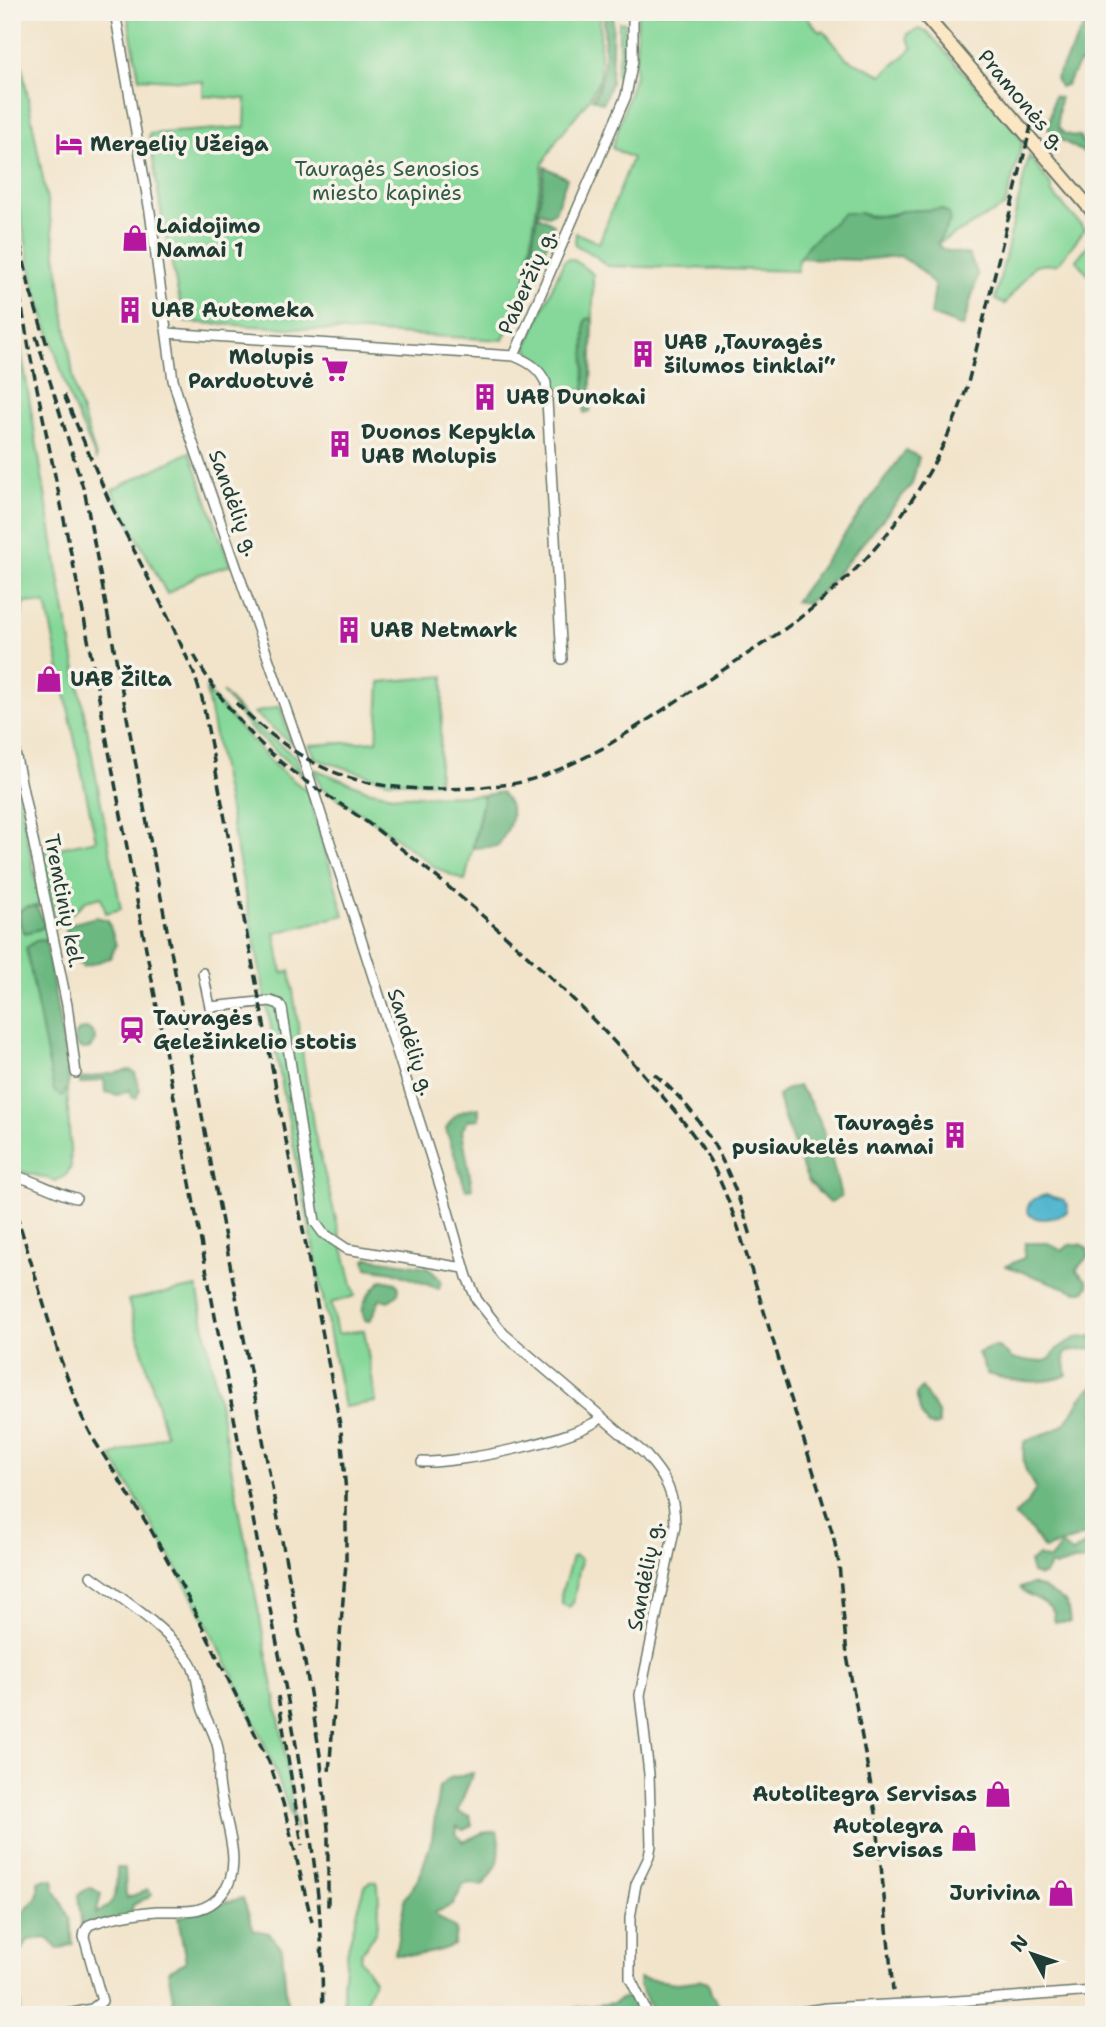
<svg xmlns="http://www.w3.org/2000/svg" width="1106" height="2027" viewBox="0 0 1106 2027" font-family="'Shantell Sans',sans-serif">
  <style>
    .green { fill: #85d899; stroke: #528a66; stroke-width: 2 }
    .forest { fill: #6cb881; stroke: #467a5a; stroke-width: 2 }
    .water { fill: #50b5ce; stroke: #387981; stroke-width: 2 }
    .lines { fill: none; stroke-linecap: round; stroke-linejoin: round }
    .street-casing { stroke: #697769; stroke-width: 12 }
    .secondary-casing { stroke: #697769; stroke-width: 16 }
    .street { stroke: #fff; stroke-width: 9 }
    .secondary { stroke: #fbe7c3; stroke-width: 12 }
    .rail { stroke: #1f3d34; stroke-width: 3.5; stroke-dasharray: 10 5; stroke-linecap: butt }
    .labels { text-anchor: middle; stroke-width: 7; stroke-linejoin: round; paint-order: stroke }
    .street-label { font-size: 21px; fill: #1f3d34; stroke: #f7f3e8 }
    .poi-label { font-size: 21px; font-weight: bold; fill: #1f3d34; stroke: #f7f3e8; text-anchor: start }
    .park-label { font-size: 21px; fill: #335c48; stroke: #f7f3e8 }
  </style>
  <rect width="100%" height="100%" fill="#f7f3e8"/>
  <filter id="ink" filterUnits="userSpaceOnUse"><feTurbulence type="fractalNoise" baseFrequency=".0143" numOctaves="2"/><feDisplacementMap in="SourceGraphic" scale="14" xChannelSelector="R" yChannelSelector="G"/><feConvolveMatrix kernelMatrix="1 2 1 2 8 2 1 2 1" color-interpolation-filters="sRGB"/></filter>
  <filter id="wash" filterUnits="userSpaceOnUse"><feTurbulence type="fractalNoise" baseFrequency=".00686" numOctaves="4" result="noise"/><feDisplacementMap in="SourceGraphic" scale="28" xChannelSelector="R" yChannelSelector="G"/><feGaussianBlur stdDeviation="1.57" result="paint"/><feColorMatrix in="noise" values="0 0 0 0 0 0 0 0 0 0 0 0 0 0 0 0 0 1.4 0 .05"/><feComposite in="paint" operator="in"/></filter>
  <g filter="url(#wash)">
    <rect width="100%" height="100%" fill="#f2e4cb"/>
    <path class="green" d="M12,12L53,233L75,390L97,460L70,399L35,287L12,174Z
      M127,12H600V78L590,98L558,138L543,163L524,290L503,340L184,322L162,217L149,134L245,127L246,99L203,96V82L139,78Z
      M638,12H812L808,19L820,32L823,30L846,58L882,75L913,48L907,38L908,34L919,29L929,33L1023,140L1005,206L937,244L902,211C888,216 874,218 859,213L799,258L797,271L607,266L594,255L575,245L576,233L599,243L632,158L612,148L635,75Z
      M619,22L625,23L623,73L620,77L616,76L619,53Z
      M1029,156L1050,184L1052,193L1085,229L1058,264L1035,265L1005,304L995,300Z
      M1093,239L1094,240V282L1076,260Z
      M568,259L574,260L593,274V320L589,318L585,322V389L554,390L547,368L530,355L527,345L564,261Z
      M12,296L63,601L121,909L106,913L101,897L86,901L56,927L41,852L96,840L46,604L25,602L20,620L12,693V515L15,474L12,441Z
      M190,452L230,565L198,575L167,594L112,490Z
      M444,676L438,783L387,781L316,759L309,745L377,741L380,682Z
      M206,690L274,765L308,792L344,915L275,933L282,973L290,971L314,1131L355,1296L331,1303L337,1334L364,1330L376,1402L344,1407Z
      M222,692L252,724L296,757L302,775L250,728Z
      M280,706L291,743L254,713Z
      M12,763L41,905L27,907L40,929L45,925L46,940L36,941L62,1095L67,1089L71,1167L66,1175L56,1181L12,1169Z
      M314,769L367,790L398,796L484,795L465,881L436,868L376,823L321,787Z
      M197,1287L284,1745L295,1829C279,1775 257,1726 233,1676C196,1600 155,1528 111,1456L166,1435L128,1300Z
      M575,1556L581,1560L573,1603L569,1607L562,1604L561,1595L572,1557Z
      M371,1881L377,1882L378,1886C380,1910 381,1935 361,1952L360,1960L374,1980L362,2013L345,2015C338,1970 353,1928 365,1886Z"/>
    <path class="forest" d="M604,12H613L611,83L603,103L593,99C609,69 603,45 604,12Z
      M1092,12L1094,65L1079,63L1066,85L1060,87L1056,78Z
      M1054,96L1060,98C1058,119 1051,137 1080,136L1082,142L1087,146L1094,142V161C1082,147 1063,146 1048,129Z
      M545,167L567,178L555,212L548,215L539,212L538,216L554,224L522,313L516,311L525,290Z
      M941,209L948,213L950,221L937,244L944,250L969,255L978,275L963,327L931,315L935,286L921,270L900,256L860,260L799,258L808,245L844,213H859L870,217L892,215L902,211Z
      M589,318L593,320L590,412L584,413L585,321Z
      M906,450L919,457L912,484L822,592L805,604L795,602Z
      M501,792C519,812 511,825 498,846L473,848L484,795Z
      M27,907H37L45,925L40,929L25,933L20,924V910Z
      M96,917L108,920L116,945L110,958L83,967C70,958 69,945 66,930L70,924Z
      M46,940L69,1080L67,1089L62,1096L54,1091L26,948L36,941Z
      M75 1039a10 10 0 1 1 20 0a10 10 0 1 1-20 0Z
      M130,1070L135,1073L140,1090L136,1098L132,1097L130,1090L118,1095L105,1092L104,1079L80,1084V1079Z
      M798,1086C824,1114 831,1159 841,1196L829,1203L808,1181L783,1116L778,1096L785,1090Z
      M479,1108V1119L468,1120L462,1130L472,1188L466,1190L446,1129C454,1113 462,1110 479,1108Z
      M1025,1243H1048L1062,1251L1069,1245L1081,1244L1088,1250V1256L1076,1270L1087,1281L1088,1287L1083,1292H1077L1006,1266L1024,1258Z
      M369,1258L427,1267L441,1280L439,1289L393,1272L367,1268L365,1260Z
      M382,1280L396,1283L399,1288L398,1294L389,1301L380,1299L370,1321L365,1320C357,1304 371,1291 382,1280Z
      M1094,1336V1348L1068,1351L1064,1356L1067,1375C1044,1386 1011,1381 987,1374L978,1353L994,1346L1000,1348L1012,1359L1042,1362L1050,1359L1056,1350L1066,1343L1076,1338Z
      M1094,1386V1531L1075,1539L1044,1549L1030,1529L1014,1516L1027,1503L1036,1489C1024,1470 1022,1464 1024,1442C1037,1434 1056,1433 1066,1422C1077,1409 1079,1395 1094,1386Z
      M922,1388L938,1413L939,1424L935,1426L928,1425L921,1414L916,1394Z
      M1094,1538V1560L1074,1561L1055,1567L1050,1565L1046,1573L1040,1576L1032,1573L1029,1562L1038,1556L1050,1560L1061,1545L1073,1553Z
      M1031,1584L1044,1588L1067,1603L1070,1622H1055L1053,1620L1054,1612C1042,1597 1029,1598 1020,1588Z
      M473,1773L457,1812L470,1816L472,1826L463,1830L457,1826L456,1834L463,1842L482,1833L497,1831C503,1857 499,1867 482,1886L470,1883L463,1885L453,1905L434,1913L456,1930L454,1945C434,1953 417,1957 395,1954L405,1898L419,1878L432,1839L439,1787L450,1778Z
      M117,1868H125L126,1898L148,1890L152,1895L133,1905L129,1919L89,1930L83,1938L78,1895L90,1887L101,1894L96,1914C119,1901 116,1893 117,1868Z
      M46,1879L53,1880L55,1890L70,1919L73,1944L58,1949L47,1938L28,1940L20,1955V2009L16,2015H12V1914H22C33,1900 40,1902 38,1882Z
      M243,1898L254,1930L269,1933L282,1949L288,2015H176L168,1971L186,1962L178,1917C200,1912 220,1903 243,1898Z
      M639,1978L677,1983L702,1980L708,1982L711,1993L723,2012L719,2015L709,2010L691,2015H657L652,2011L645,1997L639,1984Z
      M625,1997L631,1998L634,2008V2015H570L575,2008L613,2003Z"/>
    <path class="water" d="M1046,1195L1064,1200L1068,1205L1067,1212C1056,1218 1037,1224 1027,1212C1028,1200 1035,1198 1046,1195Z"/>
  </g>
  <g filter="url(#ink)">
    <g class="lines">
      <defs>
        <path id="street" d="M115,12L150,212L173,380L187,426L302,755L445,1201L467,1277L477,1300L504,1334L645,1454C666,1477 675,1494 675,1526L640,1695L649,1774L651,1845L649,1857L636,1884L630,1918V1978L648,2015
          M167,333L514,356L626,96L633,60V12
          M514,356C529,362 539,368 546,383L562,659
          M12,738L67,1005L76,1073
          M203,973L210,1007L270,1001L279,1004L282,1008L315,1222L323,1233L347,1249L464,1268
          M12,1175C35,1180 54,1193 76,1198
          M422,1462C457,1464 575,1440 601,1418
          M63,2015L92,2009L102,2001L84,1937L85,1931L89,1925C109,1917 135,1913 157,1911C182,1910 203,1916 221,1895C248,1866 221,1815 219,1781C218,1769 221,1757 217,1744C214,1732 207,1721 203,1710C197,1693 199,1674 188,1659C163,1625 125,1601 91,1576
          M780,2015L826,2008L943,2002L1094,1991"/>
        <path id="secondary" d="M922,12L1094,213"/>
      </defs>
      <use href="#street" class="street-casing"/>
      <use href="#secondary" class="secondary-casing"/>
      <use href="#street" class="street"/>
      <use href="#secondary" class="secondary"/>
      <path class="rail" d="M12,203L30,290L47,345
        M12,251L30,354L81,602L269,1604C288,1698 306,1792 317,1887C322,1930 322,1972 323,2015
        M36,336L85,494L306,1668L320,1755L328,1828V1909
        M64,395L110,503L172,625L193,671L202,698L341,1430L346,1494V1563L329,1772
        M194,655C219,700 252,740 293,772C321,793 352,810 380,832C474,905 566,985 644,1075C667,1102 691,1128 709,1159C721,1180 729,1203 738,1227L833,1535L839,1564L847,1656L876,1813L893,1991
        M236,703C263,730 296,756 331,771C379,791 432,791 483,787C497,785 512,785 525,781C553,774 578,761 603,748C644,723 684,696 723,670C754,649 786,630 815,606C886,549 938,473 967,387L1032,122
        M654,1074C707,1117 732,1172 751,1236
        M12,1199L59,1355L82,1417L94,1440L151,1530L186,1594L269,1762L283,1803L312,1922
        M278,1696L302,1845"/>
    </g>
  </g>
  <defs>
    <symbol id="hotel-bare" viewBox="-9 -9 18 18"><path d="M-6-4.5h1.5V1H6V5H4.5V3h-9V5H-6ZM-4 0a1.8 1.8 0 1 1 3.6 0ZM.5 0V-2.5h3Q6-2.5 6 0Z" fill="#b5179e" stroke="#f7f3e8" stroke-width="2.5" paint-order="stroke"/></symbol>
    <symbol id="shop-bare" viewBox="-9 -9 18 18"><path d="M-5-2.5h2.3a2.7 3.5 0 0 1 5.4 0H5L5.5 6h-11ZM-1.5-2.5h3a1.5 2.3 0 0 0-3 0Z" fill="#b5179e" stroke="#f7f3e8" stroke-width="2.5" paint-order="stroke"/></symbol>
    <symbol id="building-bare" viewBox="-9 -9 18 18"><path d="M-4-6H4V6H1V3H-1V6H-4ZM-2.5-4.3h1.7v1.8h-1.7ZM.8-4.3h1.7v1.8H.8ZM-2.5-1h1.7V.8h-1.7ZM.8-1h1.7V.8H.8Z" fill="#b5179e" stroke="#f7f3e8" stroke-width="2.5" paint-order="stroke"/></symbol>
    <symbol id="supermarket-bare" viewBox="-9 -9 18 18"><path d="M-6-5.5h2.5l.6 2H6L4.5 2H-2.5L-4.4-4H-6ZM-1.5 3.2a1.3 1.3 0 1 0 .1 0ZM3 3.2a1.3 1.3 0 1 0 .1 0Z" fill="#b5179e" stroke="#f7f3e8" stroke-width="2.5" paint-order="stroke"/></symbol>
    <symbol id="station-bare" viewBox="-9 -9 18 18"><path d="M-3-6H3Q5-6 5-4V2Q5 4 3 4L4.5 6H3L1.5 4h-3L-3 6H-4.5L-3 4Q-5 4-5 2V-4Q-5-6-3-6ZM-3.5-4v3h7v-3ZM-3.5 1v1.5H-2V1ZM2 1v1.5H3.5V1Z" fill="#b5179e" stroke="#f7f3e8" stroke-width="2.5" paint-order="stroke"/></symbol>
  </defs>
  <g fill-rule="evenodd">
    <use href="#hotel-bare" x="50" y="125" width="38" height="38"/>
    <use href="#shop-bare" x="116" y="219" width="38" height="38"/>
    <use href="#building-bare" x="111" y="291" width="38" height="38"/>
    <use href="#building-bare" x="624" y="335" width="38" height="38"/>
    <use href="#supermarket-bare" x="316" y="350" width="38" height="38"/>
    <use href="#building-bare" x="466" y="378" width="38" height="38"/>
    <use href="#building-bare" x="321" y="425" width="38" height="38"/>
    <use href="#building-bare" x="330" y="611" width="38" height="38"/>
    <use href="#shop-bare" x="30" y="660" width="38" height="38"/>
    <use href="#station-bare" x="113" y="1011" width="38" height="38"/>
    <use href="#building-bare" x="936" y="1116" width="38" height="38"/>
    <use href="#shop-bare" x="979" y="1775" width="38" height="38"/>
    <use href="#shop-bare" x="945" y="1819" width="38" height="38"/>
    <use href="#shop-bare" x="1042" y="1874" width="38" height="38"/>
  </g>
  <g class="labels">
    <g class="street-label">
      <text transform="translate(1022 100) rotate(50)" y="7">Pramonės g.</text>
      <text transform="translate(527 282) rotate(-66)" y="7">Paberžių g.</text>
      <text transform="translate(234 503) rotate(70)" y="7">Sandėlių g.</text>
      <text transform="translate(64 901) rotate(79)" y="7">Tremtinių kel.</text>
      <text transform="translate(411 1042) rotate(72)" y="7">Sandėlių g.</text>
      <text transform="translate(645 1576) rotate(-79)" y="7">Sandėlių g.</text>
    </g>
    <g class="poi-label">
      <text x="90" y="151">Mergelių Užeiga</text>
      <text x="156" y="233">Laidojimo<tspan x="156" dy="24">Namai 1</tspan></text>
      <text x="151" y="317">UAB Automeka</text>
      <text x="664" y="349">UAB „Tauragės<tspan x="664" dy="24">šilumos tinklai“</tspan></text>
      <text x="314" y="364" text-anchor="end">Molupis<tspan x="314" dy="24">Parduotuvė</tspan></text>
      <text x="506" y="404">UAB Dunokai</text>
      <text x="361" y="439">Duonos Kepykla<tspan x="361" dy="24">UAB Molupis</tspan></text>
      <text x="370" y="637">UAB Netmark</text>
      <text x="70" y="686">UAB Žilta</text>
      <text x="153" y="1025">Tauragės<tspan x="153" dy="24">Geležinkelio stotis</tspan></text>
      <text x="934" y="1130" text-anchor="end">Tauragės<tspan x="934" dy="24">pusiaukelės namai</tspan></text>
      <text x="977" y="1801" text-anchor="end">Autolitegra Servisas</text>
      <text x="943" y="1833" text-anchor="end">Autolegra<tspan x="943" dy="24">Servisas</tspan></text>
      <text x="1040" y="1900" text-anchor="end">Jurivina</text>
    </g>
    <g class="park-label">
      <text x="387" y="176">Tauragės Senosios<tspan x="387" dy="24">miesto kapinės</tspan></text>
    </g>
  </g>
  <rect width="1106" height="2027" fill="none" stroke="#f7f3e8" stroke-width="42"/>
  <g transform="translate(1032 1954) rotate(310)" stroke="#f7f3e8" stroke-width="5" paint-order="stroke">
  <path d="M0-5L12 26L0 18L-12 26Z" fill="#1f3d34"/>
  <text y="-10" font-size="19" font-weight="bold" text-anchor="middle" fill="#1f3d34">N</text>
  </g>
</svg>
